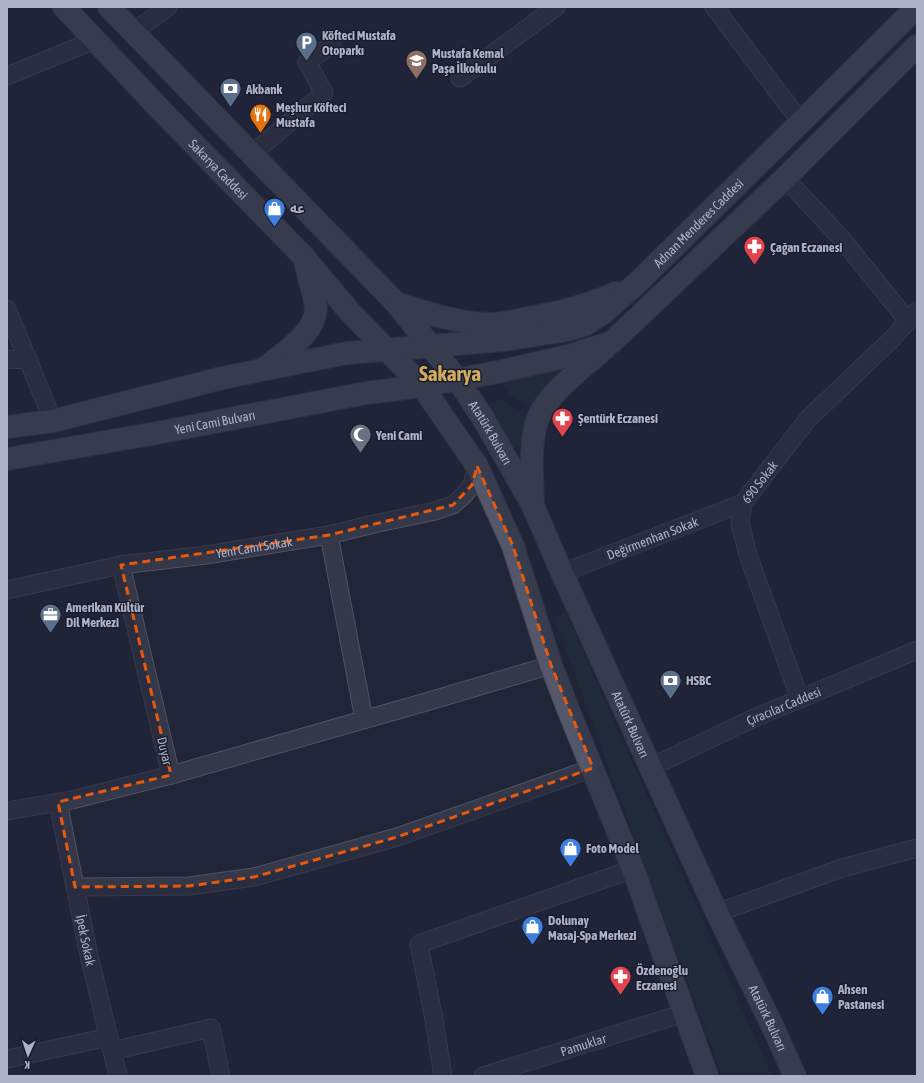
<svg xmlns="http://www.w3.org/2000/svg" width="924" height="1083" viewBox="0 0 924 1083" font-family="'Asap Condensed','Noto Sans Arabic',sans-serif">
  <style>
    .green { fill: #233139 }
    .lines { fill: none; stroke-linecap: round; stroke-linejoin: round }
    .minor-casing { stroke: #4f5263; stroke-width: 19 }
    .primary-casing { stroke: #3e4152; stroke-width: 24 }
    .minor { stroke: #353848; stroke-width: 17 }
    .primary { stroke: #535769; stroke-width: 22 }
    .marked { fill: none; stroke: #e8590c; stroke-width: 3; stroke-dasharray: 8 5; stroke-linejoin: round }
    .labels { text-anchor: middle; stroke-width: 3; stroke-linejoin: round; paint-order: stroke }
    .poi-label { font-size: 13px; font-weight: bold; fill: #afb2c5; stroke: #1a1d2d; text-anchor: start }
    .street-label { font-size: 13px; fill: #afb2c5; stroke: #1a1d2d }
    .town-label { font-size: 21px; font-weight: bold; fill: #d1ab5e; stroke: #1a1d2d }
  </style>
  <rect width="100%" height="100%" fill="#212538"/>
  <path class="green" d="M566,369L543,389L532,408L508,393L503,386L507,377Z
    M498,399L527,414L523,445L513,447L489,405Z
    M565,611L772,1076H722L554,618Z"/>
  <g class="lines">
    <defs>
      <g id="minor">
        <path d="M714,7L801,122"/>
        <path d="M133,32L168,7"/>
        <path d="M7,76L95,40"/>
        <path d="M460,78L556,7"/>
        <path d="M252,154L324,93L307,62L332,45"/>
        <path d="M785,178L841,238L908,321"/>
        <path d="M7,309L53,421"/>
        <path d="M7,359L29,360"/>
        <path d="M329,535L364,719"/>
        <path id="s1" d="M562,573L743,503"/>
        <path id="s2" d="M7,590L121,565L206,555L329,535L374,524L435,511L453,505L464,495L472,485L477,466"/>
        <path id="s3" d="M800,699L748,555L740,523L743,503L808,419L893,338L917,311"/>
        <path id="s4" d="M651,767L752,719L917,650"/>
        <path d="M171,775L426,702L551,665"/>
        <path id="s5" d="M58,802L88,951L118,1076"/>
        <path d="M7,811L72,800L171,775L121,565"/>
        <path d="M75,887L189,886L254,877L397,837L593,768"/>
        <path d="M717,913L842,868L917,848"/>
        <path d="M112,1051L211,1028L221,1076"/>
        <path d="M7,1059L109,1037"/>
        <path d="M443,1076L433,1014L419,944L633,869"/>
        <path id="s6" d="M483,1076L684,1013"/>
      </g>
      <g id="primary">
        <path id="s7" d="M64,7L157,106L303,256L349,311L422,386L477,466L513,546L551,665L568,709L633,869L707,1076"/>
        <path id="s8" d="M109,7L396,303L457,379L483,418L533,506L562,573L717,913L772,1025L795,1076"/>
        <path d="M396,303C426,313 457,323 489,324C502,324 515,321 528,318C558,313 588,306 616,293"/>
        <path d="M265,368C283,353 315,334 316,309C316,299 307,272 305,261"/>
        <path id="s9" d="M7,427L53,421L222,378L347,353L504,340L568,330L586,324L602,314L637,283L801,122L917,7"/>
        <path id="s10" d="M7,459L157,433L366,393L422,386L498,372L572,355L612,342L785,178L917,46"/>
        <path d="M533,501C532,478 529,437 539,416C551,390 584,367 605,348"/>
      </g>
    </defs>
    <use href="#minor" class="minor-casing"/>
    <use href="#primary" class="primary-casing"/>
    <use href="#minor" class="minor"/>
    <use href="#primary" class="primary"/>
  </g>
  <path d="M0 0H924V1083H0ZM477,466L513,546L551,665L593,768L397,837L254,877L189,886L75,887L58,802L171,775L121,565L329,535L453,505L472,485Z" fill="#212538" fill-opacity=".55" fill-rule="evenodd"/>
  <path class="marked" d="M477,466L513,546L551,665L593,768L397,837L254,877L189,886L75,887L58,802L171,775L121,565L329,535L453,505L472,485Z"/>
  <defs>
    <symbol id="parking-pin" viewBox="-11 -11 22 30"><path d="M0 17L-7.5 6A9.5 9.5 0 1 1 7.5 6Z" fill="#5c6f8a" stroke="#1a1d2d"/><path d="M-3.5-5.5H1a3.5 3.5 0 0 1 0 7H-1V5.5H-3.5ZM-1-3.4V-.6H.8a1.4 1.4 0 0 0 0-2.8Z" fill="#fff"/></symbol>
    <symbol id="school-pin" viewBox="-11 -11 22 30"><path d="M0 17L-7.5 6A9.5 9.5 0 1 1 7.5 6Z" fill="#8d6e63" stroke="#1a1d2d"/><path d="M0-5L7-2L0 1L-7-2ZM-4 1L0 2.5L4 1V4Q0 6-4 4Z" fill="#fff"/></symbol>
    <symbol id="bank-pin" viewBox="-11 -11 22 30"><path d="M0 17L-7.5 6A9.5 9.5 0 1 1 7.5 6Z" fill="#5c6f8a" stroke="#1a1d2d"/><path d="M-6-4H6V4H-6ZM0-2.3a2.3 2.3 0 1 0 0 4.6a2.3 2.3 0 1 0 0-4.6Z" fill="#fff"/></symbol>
    <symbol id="restaurant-pin" viewBox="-11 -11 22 30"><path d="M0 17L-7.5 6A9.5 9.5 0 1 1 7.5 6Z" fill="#e8710a" stroke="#1a1d2d"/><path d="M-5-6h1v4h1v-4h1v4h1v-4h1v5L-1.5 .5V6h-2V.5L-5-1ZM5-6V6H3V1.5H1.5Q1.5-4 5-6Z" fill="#fff"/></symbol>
    <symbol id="shop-pin" viewBox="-11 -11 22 30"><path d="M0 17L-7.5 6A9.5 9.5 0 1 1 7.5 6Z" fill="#3f7fe0" stroke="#1a1d2d"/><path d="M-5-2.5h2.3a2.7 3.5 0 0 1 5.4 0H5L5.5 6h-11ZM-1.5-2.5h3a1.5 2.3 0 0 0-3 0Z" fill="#fff"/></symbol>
    <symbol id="pharmacy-pin" viewBox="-11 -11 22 30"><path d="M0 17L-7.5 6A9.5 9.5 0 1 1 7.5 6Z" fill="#e0444e" stroke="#1a1d2d"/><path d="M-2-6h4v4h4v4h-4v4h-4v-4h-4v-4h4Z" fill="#fff"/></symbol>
    <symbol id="mosque-pin" viewBox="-11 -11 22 30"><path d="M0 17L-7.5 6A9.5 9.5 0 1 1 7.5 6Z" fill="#6b7280" stroke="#1a1d2d"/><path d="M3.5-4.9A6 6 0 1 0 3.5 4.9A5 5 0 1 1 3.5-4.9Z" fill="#fff"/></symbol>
    <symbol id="office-pin" viewBox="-11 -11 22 30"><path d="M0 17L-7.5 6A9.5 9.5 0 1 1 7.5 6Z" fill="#5c6f8a" stroke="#1a1d2d"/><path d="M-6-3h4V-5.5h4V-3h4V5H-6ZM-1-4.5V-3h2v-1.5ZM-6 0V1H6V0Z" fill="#fff"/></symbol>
  </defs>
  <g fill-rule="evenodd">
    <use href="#parking-pin" x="294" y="30" width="25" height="34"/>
    <use href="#school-pin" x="404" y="48" width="25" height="34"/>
    <use href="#bank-pin" x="218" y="76" width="25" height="34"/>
    <use href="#restaurant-pin" x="248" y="102" width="25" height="34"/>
    <use href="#shop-pin" x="262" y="196" width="25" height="34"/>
    <use href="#pharmacy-pin" x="742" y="234" width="25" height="34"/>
    <use href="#pharmacy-pin" x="550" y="406" width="25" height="34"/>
    <use href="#mosque-pin" x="348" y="422" width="25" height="34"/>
    <use href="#office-pin" x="38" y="602" width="25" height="34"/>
    <use href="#bank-pin" x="658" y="668" width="25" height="34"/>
    <use href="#shop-pin" x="558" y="836" width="25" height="34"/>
    <use href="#shop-pin" x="520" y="914" width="25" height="34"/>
    <use href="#pharmacy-pin" x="608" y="964" width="25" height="34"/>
    <use href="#shop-pin" x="810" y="984" width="25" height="34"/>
  </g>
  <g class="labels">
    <g class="poi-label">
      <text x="322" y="40">Köfteci Mustafa<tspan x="322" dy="15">Otoparkı</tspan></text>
      <text x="432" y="58">Mustafa Kemal<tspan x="432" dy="15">Paşa İlkokulu</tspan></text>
      <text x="246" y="94">Akbank</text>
      <text x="276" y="112">Meşhur Köfteci<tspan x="276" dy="15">Mustafa</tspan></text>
      <text x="290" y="213">عه</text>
      <text x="770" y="252">Çağan Eczanesi</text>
      <text x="578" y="423">Şentürk Eczanesi</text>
      <text x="376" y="440">Yeni Cami</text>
      <text x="66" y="612">Amerikan Kültür<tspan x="66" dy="15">Dil Merkezi</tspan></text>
      <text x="686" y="685">HSBC</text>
      <text x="586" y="853">Foto Model</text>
      <text x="548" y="925">Dolunay<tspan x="548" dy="15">Masaj-Spa Merkezi</tspan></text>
      <text x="636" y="975">Özdenoğlu<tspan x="636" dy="15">Eczanesi</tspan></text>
      <text x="838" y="994">Ahsen<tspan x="838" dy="15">Pastanesi</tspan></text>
    </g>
    <g class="street-label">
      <text dy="5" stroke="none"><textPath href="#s7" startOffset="224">Sakarya Caddesi</textPath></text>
      <text dy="5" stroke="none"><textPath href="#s9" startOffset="741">Adnan Menderes Caddesi</textPath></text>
      <text dy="5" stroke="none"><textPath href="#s10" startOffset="211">Yeni Cami Bulvarı</textPath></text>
      <text dy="5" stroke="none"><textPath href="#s8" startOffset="573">Atatürk Bulvarı</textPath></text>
      <text dy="5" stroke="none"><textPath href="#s3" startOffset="233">690 Sokak</textPath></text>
      <text dy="5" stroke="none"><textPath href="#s1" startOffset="97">Değirmenhan Sokak</textPath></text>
      <text dy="5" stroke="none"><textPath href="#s2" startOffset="251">Yeni Cami Sokak</textPath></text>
      <text dy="5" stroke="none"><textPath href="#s4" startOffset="146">Çıracılar Caddesi</textPath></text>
      <text dy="5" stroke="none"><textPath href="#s8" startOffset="897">Atatürk Bulvarı</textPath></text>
      <text transform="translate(165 751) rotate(77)" y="5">Duyar</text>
      <text dy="5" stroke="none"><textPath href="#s5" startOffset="141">İpek Sokak</textPath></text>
      <text dy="5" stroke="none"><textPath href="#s8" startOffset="1221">Atatürk Bulvarı</textPath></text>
      <text dy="5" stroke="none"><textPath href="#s6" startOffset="105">Pamuklar</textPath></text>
    </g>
    <g class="town-label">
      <text x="450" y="381">Sakarya</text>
    </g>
  </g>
  <rect width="924" height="1083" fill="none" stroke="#afb2c5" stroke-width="16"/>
  <g transform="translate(28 1055) rotate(183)" stroke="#1a1d2d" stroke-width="3" paint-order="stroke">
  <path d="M0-3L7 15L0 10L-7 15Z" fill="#afb2c5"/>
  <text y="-6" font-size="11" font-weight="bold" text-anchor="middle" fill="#afb2c5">K</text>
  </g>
</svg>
